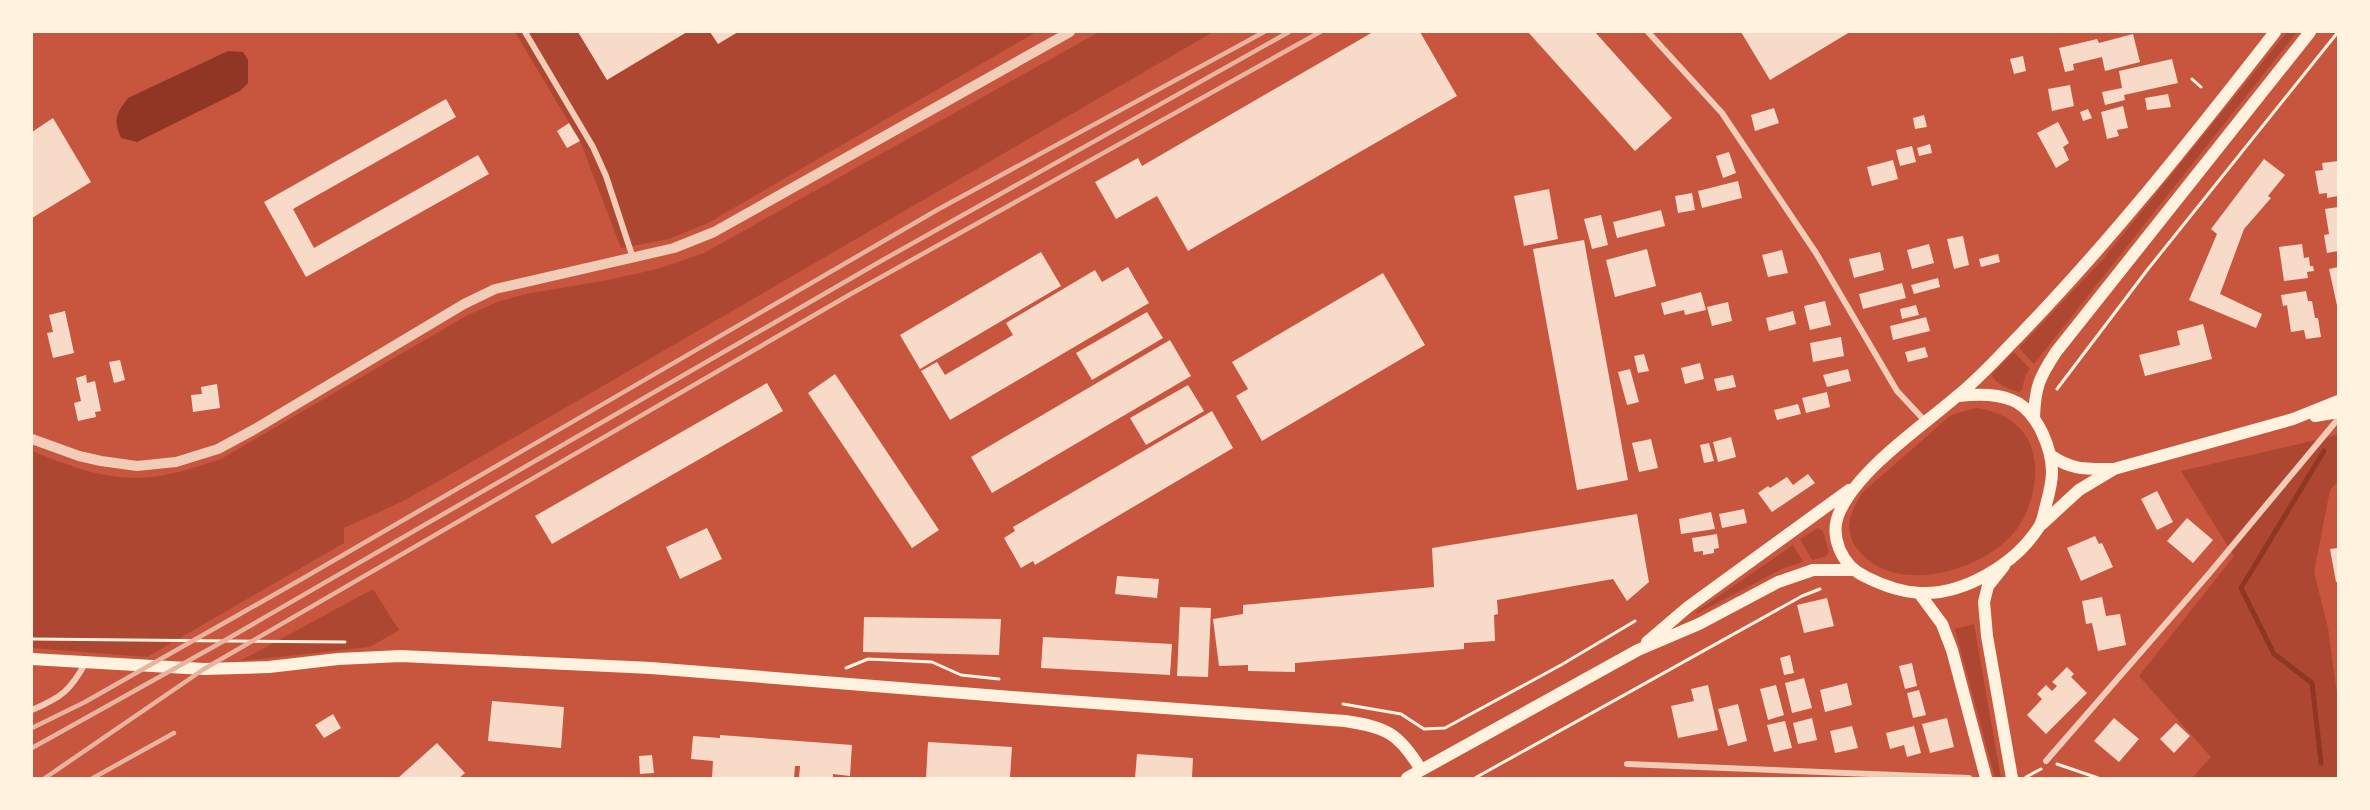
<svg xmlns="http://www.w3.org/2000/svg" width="2370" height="810" viewBox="0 0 2370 810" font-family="Cabin,sans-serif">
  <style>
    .green { fill: #ae4732 }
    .water { fill: #8f3625 }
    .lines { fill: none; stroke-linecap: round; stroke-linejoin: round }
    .stream { stroke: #8f3625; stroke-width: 5 }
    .building { fill: #f7dbc8 }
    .path { stroke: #fff3e0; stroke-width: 3 }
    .minor { stroke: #f1ccb7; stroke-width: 6 }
    .tertiary { stroke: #f1ccb7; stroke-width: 10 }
    .secondary { stroke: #fff3e0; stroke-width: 12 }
    .rail { stroke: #e9b49f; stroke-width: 4.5 }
  </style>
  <rect width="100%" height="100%" fill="#c8553d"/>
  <path class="green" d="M515,32H1036L708,223L669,239L621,248L580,141Z
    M1099,32H1213L444,478L403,501L344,528V543L147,657L32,648V451C64,464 100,478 135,478C165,478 193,468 221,459L466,316L497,302L526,294L608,280L657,269L704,253Z
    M2287,32H2297L2034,364L2019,348L2104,258Z
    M2014,352L2030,369L2025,376L2022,390L2019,392C2009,389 1994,384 1992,374Z
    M1976,408C2004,412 2028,426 2034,457C2038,481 2031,510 2016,530C1984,572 1891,598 1856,547C1843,529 1851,511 1862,493L1951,415Z
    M2338,435V481L2330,490L2314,572L2328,628L2338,702V778H2192L2211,757L2139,676L2234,556L2181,471Z
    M1818,528L1823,531L1829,552L1825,557L1812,560L1800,539Z
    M1793,545L1803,562L1784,568L1696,614L1697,611Z
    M373,589L399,630L370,647L240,661Z
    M1974,624L2001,778H1995L1955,629Z"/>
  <path class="water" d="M228,51L243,52L248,60V83L240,91L137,142L121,138C113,119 116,114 128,98Z"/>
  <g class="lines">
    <path class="stream" d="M2321,763L2312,683L2274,654L2241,588L2324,451"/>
  </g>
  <path class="building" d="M578,32H687L607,80Z
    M710,32H738L718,44Z
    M1373,32H1420L1457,96L1188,251L1157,196L1116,219L1095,182L1138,158L1142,166Z
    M1528,32H1595L1672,118L1635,151Z
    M1741,32H1850L1770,80Z
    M2133,34L2140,62L2105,71L2102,57L2073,64L2074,70L2065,72L2059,48L2097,39L2099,43Z
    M2023,56L2026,71L2014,74L2010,59Z
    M2172,59L2178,83L2124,95L2125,100L2105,105L2102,92L2122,88L2119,71Z
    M2070,85L2074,106L2052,111L2048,89Z
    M2168,94L2171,107L2147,110L2145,98Z
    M446,99L456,117L293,209L314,248L478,155L489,174L306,277L264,202Z
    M2123,106L2128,128L2117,130L2119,136L2107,139L2101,112Z
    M1774,108L1779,123L1755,131L1751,115Z
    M2088,109L2092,118L2083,121L2080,112Z
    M1924,115L1927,127L1915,129L1913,118Z
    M53,118L91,182L32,218V132Z
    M2058,122L2069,143L2063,147L2069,160L2056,168L2037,133Z
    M569,123L580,141L567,148L557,131Z
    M1930,144L1932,153L1919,156L1917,148Z
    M1912,146L1916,162L1900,166L1896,150Z
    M1729,152L1736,173L1723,178L1716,156Z
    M2264,159L2285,175L2268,196L2271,198L2244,229L2220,294L2262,314L2256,328L2189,300L2217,234L2211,229Z
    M1893,160L1898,179L1872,186L1867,167Z
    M2338,161V196L2327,198V193L2319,194L2315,171L2323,170L2322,163Z
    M1738,181L1742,198L1702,208L1698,191Z
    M1549,189L1558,239L1524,246L1514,196Z
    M1692,193L1695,210L1678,213L1675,196Z
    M2338,207V251L2327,253L2324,235L2329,234L2325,209Z
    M1661,210L1665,226L1617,238L1613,222Z
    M1601,215L1608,245L1592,249L1584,219Z
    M1963,236L1969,265L1954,269L1947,239Z
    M1584,240L1628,480L1577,490L1533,249Z
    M1929,244L1934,263L1912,269L1907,250Z
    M2302,244L2304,258L2309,257L2310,266H2313L2314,271L2307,272L2308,278L2284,281L2279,247Z
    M1647,249L1656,286L1615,297L1606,260Z
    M1782,250L1788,273L1768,277L1762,255Z
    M1041,252L1061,286L920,369L900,335Z
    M1880,252L1884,270L1854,278L1849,259Z
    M1998,254L2000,262L1981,267L1979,259Z
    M1128,267L1149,303L950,420L921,371L937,362L945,375L1013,335L1006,323L1095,270L1102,282Z
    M2338,267V310L2329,269Z
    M1383,273L1425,345L1262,441L1236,396L1248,389L1232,362Z
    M1938,278L1940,287L1914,294L1911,285Z
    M1902,283L1906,298L1863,309L1859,294Z
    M2306,291L2308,301H2312L2315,318H2318L2321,337L2306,339L2304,330L2291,332L2287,305L2283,306L2281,295Z
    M1701,292L1706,310L1685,315L1684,310L1664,315L1661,303Z
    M1825,301L1831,325L1810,330L1804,306Z
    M1728,302L1732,321L1712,326L1707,307Z
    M1916,305L1919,315L1902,319L1900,309Z
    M65,311L74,353L53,358L47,333L53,332L49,315Z
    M1793,311L1796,324L1769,331L1766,318Z
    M1147,312L1163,338L1092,380L1076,353Z
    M1926,317L1930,331L1893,340L1890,326Z
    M2203,324L2212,359L2145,376L2139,355L2180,345L2177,331Z
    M1841,337L1844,356L1813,362L1810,343Z
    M1170,340L1191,376L992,493L971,457Z
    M1925,347L1928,357L1908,362L1905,352Z
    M1644,354L1649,371L1638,373L1634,356Z
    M120,360L125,380L114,383L109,362Z
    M1700,363L1704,379L1685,384L1681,368Z
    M1630,369L1639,402L1627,405L1618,372Z
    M1848,369L1851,381L1827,387L1823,375Z
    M835,374L939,530L912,548L808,393Z
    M86,375L87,383L95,381L101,411L95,412L96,417L78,421L74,403L81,401L76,378Z
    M1733,375L1736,387L1717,391L1714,379Z
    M767,383L783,411L552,544L535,516Z
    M217,384L220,408L193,412L191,395L202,394L201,387Z
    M1188,385L1204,411L1146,445L1130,418Z
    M1827,392L1830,407L1806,413L1802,398Z
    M1798,404L1801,414L1777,420L1774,410Z
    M1212,411L1233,448L1035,565L1033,561L1021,568L1004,538L1015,531L1013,527Z
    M1731,437L1736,457L1718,462L1713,442Z
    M1651,439L1658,468L1639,472L1632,443Z
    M1709,443L1714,461L1704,463L1700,445Z
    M1808,474L1815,483L1772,512L1758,493L1768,486L1770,488L1787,477L1793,485Z
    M2157,491L2173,522L2157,530L2141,499Z
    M1744,509L1747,523L1722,528L1719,514Z
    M1711,512L1715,529L1681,534L1679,519Z
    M1637,514L1649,582L1627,601L1613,579L1497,600L1498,614L1494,615L1495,641L1464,643V649L1295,663V672L1248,671V665L1219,666L1213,619L1243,614V605L1434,587L1432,548Z
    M2187,518L2213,540L2193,563L2167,541Z
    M707,528L722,559L680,579L666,547Z
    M1717,534L1719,548L1714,549V553L1703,555V551L1694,552L1692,538Z
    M2095,536L2099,544L2102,543L2113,567L2081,581L2067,548Z
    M2338,548V582H2336L2330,549Z
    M1117,576L1159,579L1157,598L1115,594Z
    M2102,597L2106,616L2120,614L2126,645L2098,651L2092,623L2086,624L2082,601Z
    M1827,598L1834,626L1804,633L1797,605Z
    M1180,607L1211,608L1208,677L1177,676Z
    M864,617L1001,619L999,655L863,652Z
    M1043,637L1172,644L1170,675L1041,668Z
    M1790,655L1794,673L1784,675L1780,658Z
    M1912,663L1917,686L1905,689L1899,666Z
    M2067,667L2074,674L2071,677L2087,693L2046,734L2027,715L2042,699L2037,694L2046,685L2052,691L2057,686L2052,682Z
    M1804,678L1812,708L1792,713L1785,683Z
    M1847,683L1852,705L1825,712L1820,690Z
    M1708,685L1718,730L1678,738L1671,706L1694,701L1691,689Z
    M1776,685L1784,715L1768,720L1760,689Z
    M1919,690L1926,715L1913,718L1907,693Z
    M492,701L564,707L561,748L488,741Z
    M1738,704L1747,741L1728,746L1718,709Z
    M333,714L341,728L324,738L315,725Z
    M1812,718L1817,740L1798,744L1793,723Z
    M1947,718L1954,747L1930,753L1922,724Z
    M2114,718L2139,739L2119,762L2094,741Z
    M1785,721L1792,748L1774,752L1767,725Z
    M2176,723L2190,736L2174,753L2160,739Z
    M1852,726L1858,748L1835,753L1830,731Z
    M1914,726L1921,753L1907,757L1904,745L1890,749L1886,733Z
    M720,735L852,745L850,776L833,774V778H799L800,766H795L794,778H712L713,761L691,759L693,736L720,738Z
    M928,742L1012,747L1010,778H926Z
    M437,743L465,773L459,778H398Z
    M1137,754L1193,758L1192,778H1135Z
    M652,755L654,773L640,774L639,756Z"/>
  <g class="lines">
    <path class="path" d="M2192,79L2201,87
      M2057,389L2148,269L2338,32
      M32,639L345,642
      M846,668L868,659L932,662L961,675L999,679
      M1343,704L1401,714L1424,729L1445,728L1561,665L1635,621
      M2057,764L2098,778
      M2026,777L2041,769
      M1475,778L1802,596L1820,589"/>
    <path class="minor" d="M525,32L593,147L606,176L633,258
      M1648,32L1722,113L1816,253L1897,391L1926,422
      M32,710C62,697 70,691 86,662
      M2046,761L2208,575L2338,419
      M1627,764L1969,778"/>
    <path class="tertiary" d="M32,439L79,456L101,461L137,466L176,462L218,449L255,429L464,304L495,289L674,248L714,232L1070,32"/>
    <path class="secondary" d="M1958,396C1978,394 2000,393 2018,403C2038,415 2052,449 2052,472C2052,483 2049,494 2046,505C2044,512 2043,521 2039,527C2016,563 1965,595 1920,593C1902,592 1882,585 1866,577C1842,566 1828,536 1840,511C1860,468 1920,428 1956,397C1975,382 1992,364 2009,346C2105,248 2191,140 2275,32
      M2315,416L2338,412
      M2034,418C2035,387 2039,378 2056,352L2310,32
      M2050,455C2073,471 2087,469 2113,469
      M2042,524L2079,490L2114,469L2293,419L2338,401
      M2004,566L1988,586L1984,602L1987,636L2012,778
      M1919,593L1942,624L1952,650L1986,778
      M1647,642L1688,607L1849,490
      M32,659L204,669L269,667L338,659L401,656L651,668L1025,698L1345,721C1386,727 1399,733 1421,770
      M1407,778L1638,650L1699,624L1778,582L1813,570H1853"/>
    <path class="rail" d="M32,728L85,702L307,576L937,210L1264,32
      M32,748L222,642L881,261L1289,32
      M45,778L204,669L849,295L1320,32
      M93,778L174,733"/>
  </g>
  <rect width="2370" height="810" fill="none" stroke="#fff3e0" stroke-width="66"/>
</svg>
